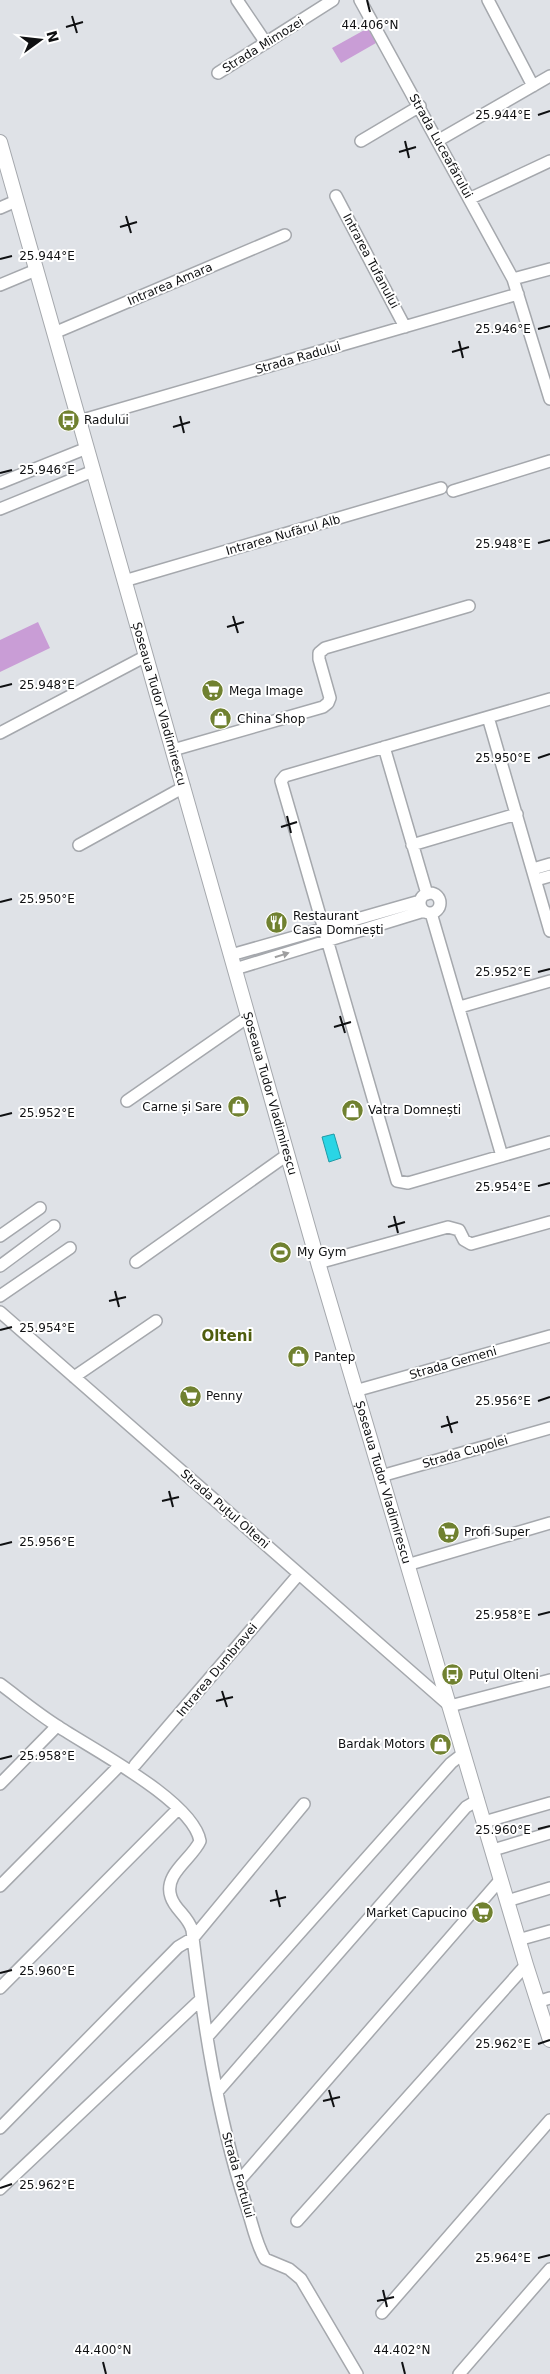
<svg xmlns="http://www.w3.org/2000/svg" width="550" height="2374" viewBox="0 0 550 2374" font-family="'DejaVu Sans',sans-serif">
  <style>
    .green { fill: #c99dd6 }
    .water { fill: #2ad5e5; stroke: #229aa6 }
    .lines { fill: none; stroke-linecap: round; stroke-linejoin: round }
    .minor-casing { stroke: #a5a8ad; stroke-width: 14 }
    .major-casing { stroke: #a5a8ad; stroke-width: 16 }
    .minor { stroke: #fff; stroke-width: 11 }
    .major { stroke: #fff; stroke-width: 14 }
    .oneway { fill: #9f9fa0 }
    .ticks { fill: none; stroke: #0f1012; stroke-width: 2 }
    .labels { text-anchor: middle; stroke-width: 4; stroke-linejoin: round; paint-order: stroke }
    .street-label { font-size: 12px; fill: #0f1012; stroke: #fff }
    .poi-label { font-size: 12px; fill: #0f1012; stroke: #fff; text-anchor: start }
    .quarter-label { font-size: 15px; font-weight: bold; fill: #4f5d0d; stroke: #fff }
    .ticks-label { font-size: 12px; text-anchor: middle; fill: #0f1012; stroke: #fff; stroke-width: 4; stroke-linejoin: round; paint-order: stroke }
  </style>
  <rect width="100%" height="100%" fill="#dfe2e7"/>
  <path class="green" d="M368,28L376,43L341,63L332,48Z
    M38,622L50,648L0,672V640Z"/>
  <path class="water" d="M334,1134L341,1158L329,1162L322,1137Z"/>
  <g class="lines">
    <defs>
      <path id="minor" d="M237,0L266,43
        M360,0L513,279L550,399
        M488,0L533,86
        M218,73L333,0
        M439,140L550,76
        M361,141L420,106
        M336,196L405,327
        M471,198L550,161
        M0,208L16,201
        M513,279L550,269
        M0,285L36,270
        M54,333L285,235
        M79,421L518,294
        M0,483L87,448
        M453,491L550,461
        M0,509L93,471
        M124,581L441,488
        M550,699L285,776L281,781L397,1181L408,1183L550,1142
        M488,717L550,931
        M0,733L146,656
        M384,747L427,894
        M173,750L323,707L328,703L330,698L319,659V653L325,648L469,606
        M79,845L184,787
        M412,845L517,814
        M533,869L550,864
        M536,880L550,876
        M420 903a10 10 0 1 1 20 0a10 10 0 1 1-20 0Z
        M431,913L502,1156
        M231,955L420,901
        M235,969L424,911
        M460,1007L550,981
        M127,1101L248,1017
        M0,1236L40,1208
        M136,1262L287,1155
        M318,1263L448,1227L459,1230L464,1240L471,1244L550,1222
        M0,1266L54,1226
        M0,1296L70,1248
        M0,1312L450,1706L550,1680
        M74,1377L156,1321
        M355,1391L550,1336
        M381,1476L550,1428
        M407,1565L550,1523
        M0,1684C19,1698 38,1714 59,1727C92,1749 193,1801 200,1841C192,1859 163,1874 171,1897C175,1910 188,1916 192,1930C203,2021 217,2114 245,2202C252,2221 255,2242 265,2259L289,2269L301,2279L357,2374
        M135,1765L299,1574
        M0,1784L57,1726
        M484,1822L550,1803
        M493,1850L550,1833
        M0,1886L120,1765
        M507,1901L550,1888
        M518,1940L550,1931
        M0,1988L178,1809
        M537,2002L550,1998
        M207,2037L451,1763L464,1753
        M218,2091L466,1807L478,1800
        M0,2128L178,1947L193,1938L304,1804
        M239,2181L501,1879
        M0,2189L200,2000
        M297,2221L526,1965
        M382,2313L550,2120
        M459,2374L550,2269"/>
      <g id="major">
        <path id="s1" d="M0,142L319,1266L526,1965L550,2040"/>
      </g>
    </defs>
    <use href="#minor" class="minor-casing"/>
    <use href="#major" class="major-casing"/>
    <use href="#minor" class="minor"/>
    <use href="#major" class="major"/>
  </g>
  <defs><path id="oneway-solid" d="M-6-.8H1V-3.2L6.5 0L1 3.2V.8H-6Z" transform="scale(1.25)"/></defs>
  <use class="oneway" href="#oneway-solid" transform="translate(282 955) rotate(-17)"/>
  <path class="ticks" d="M367,0L370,12M72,16L77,33M66,27L83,22M538,115L550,111M405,141L409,158M399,152L416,147M126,216L131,233M120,227L137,222M0,259L12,256M538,329L550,326M459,341L463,358M452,352L469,347M180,416L184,433M173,427L190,422M0,473L12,470M538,543L550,540M233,616L238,633M227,627L244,622M0,687L12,684M538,758L550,754M287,816L291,833M281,827L297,822M0,902L12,899M538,972L550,969M340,1016L345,1033M334,1027L351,1022M0,1116L12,1113M538,1186L550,1183M394,1216L398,1233M388,1227L405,1222M115,1291L119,1307M109,1301L126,1297M0,1330L12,1327M538,1401L550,1397M447,1416L452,1433M441,1427L458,1422M169,1491L173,1507M162,1501L179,1497M0,1545L12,1542M538,1615L550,1612M222,1691L227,1707M216,1701L233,1697M0,1759L12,1756M538,1829L550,1826M276,1890L280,1907M270,1901L286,1897M0,1973L12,1970M538,2044L550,2040M329,2090L334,2107M323,2101L340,2097M0,2188L12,2184M538,2258L550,2255M383,2290L387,2307M377,2301L394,2297M103,2362L106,2374M402,2362L405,2374"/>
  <defs>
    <symbol id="bus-disc" viewBox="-11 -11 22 22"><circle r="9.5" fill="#708130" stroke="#fff"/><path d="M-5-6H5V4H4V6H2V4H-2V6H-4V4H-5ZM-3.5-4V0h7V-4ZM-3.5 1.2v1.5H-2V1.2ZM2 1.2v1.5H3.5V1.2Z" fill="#fff"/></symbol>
    <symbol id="supermarket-disc" viewBox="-11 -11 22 22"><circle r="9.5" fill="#708130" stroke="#fff"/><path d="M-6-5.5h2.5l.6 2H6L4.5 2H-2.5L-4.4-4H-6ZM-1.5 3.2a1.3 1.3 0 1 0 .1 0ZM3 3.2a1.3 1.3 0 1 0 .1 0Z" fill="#fff"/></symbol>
    <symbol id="shop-disc" viewBox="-11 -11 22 22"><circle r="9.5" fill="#708130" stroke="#fff"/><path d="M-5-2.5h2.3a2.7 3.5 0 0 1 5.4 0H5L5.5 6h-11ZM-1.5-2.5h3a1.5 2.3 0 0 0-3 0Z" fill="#fff"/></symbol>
    <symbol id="restaurant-disc" viewBox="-11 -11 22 22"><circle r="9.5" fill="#708130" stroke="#fff"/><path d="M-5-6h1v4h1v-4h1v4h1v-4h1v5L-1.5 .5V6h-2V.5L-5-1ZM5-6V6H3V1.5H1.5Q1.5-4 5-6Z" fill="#fff"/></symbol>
    <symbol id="stadium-disc" viewBox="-11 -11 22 22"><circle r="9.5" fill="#708130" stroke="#fff"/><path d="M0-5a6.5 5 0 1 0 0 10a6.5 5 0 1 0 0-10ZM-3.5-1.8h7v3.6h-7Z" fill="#fff"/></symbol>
  </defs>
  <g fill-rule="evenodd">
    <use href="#bus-disc" x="56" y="408" width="25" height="25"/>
    <use href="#supermarket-disc" x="200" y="678" width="25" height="25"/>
    <use href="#shop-disc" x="208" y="706" width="25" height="25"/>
    <use href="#restaurant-disc" x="264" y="910" width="25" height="25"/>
    <use href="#shop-disc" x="226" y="1094" width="25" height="25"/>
    <use href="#shop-disc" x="340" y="1098" width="25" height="25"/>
    <use href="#stadium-disc" x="268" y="1240" width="25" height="25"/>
    <use href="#shop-disc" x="286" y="1344" width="25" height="25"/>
    <use href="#supermarket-disc" x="178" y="1384" width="25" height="25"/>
    <use href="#supermarket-disc" x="436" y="1520" width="25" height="25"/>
    <use href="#bus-disc" x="440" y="1662" width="25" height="25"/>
    <use href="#shop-disc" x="428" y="1732" width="25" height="25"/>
    <use href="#supermarket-disc" x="470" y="1900" width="25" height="25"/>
  </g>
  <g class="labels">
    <g class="street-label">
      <text transform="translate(263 45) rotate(-32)" y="4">Strada Mimozei</text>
      <text transform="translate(441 146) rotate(61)" y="4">Strada Luceafărului</text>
      <text transform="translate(371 261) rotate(62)" y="4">Intrarea Tufanului</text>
      <text transform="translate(170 284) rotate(-23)" y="4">Intrarea Amara</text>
      <text transform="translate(298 358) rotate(-16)" y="4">Strada Radului</text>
      <text transform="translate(283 535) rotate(-16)" y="4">Intrarea Nufărul Alb</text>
      <text dy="4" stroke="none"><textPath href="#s1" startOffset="584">Șoseaua Tudor Vladimirescu</textPath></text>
      <text dy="4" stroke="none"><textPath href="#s1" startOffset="989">Șoseaua Tudor Vladimirescu</textPath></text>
      <text transform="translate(453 1363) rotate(-16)" y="4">Strada Gemeni</text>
      <text transform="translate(465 1452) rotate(-16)" y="4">Strada Cupolei</text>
      <text dy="4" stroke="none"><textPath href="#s1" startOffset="1394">Șoseaua Tudor Vladimirescu</textPath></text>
      <text transform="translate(225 1509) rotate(41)" y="4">Strada Puțul Olteni</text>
      <text transform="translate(217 1670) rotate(-50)" y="4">Intrarea Dumbravei</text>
      <text transform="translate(238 2175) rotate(74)" y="4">Strada Fortului</text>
    </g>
    <g class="poi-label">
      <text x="84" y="424">Radului</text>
      <text x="229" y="695">Mega Image</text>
      <text x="237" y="723">China Shop</text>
      <text x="293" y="920">Restaurant<tspan x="293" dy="14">Casa Domnești</tspan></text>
      <text x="222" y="1111" text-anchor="end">Carne și Sare</text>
      <text x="368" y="1114">Vatra Domnești</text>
      <text x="297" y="1256">My Gym</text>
      <text x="314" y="1361">Pantep</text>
      <text x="206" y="1400">Penny</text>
      <text x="464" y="1536">Profi Super</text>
      <text x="469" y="1679">Puțul Olteni</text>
      <text x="425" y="1748" text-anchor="end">Bardak Motors</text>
      <text x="467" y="1917" text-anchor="end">Market Capucino</text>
    </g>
    <g class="quarter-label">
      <text x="227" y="1341">Olteni</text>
    </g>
  </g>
  <g class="ticks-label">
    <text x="370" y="29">44.406°N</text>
    <text x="503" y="119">25.944°E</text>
    <text x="47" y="260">25.944°E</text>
    <text x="503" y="333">25.946°E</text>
    <text x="47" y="474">25.946°E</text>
    <text x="503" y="548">25.948°E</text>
    <text x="47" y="689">25.948°E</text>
    <text x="503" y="762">25.950°E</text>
    <text x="47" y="903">25.950°E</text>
    <text x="503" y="976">25.952°E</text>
    <text x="47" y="1117">25.952°E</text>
    <text x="503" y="1191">25.954°E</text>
    <text x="47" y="1332">25.954°E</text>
    <text x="503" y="1405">25.956°E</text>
    <text x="47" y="1546">25.956°E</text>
    <text x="503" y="1619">25.958°E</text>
    <text x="47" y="1760">25.958°E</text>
    <text x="503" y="1834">25.960°E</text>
    <text x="47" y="1975">25.960°E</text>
    <text x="503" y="2048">25.962°E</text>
    <text x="47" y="2189">25.962°E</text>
    <text x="503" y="2262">25.964°E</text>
    <text x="103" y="2354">44.400°N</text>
    <text x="402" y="2354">44.402°N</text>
  </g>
  <g transform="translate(40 40) rotate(75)" stroke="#ffffff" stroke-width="4" paint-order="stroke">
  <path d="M0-4L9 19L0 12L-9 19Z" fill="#0f1012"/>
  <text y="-8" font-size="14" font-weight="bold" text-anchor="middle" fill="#0f1012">N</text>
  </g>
</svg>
